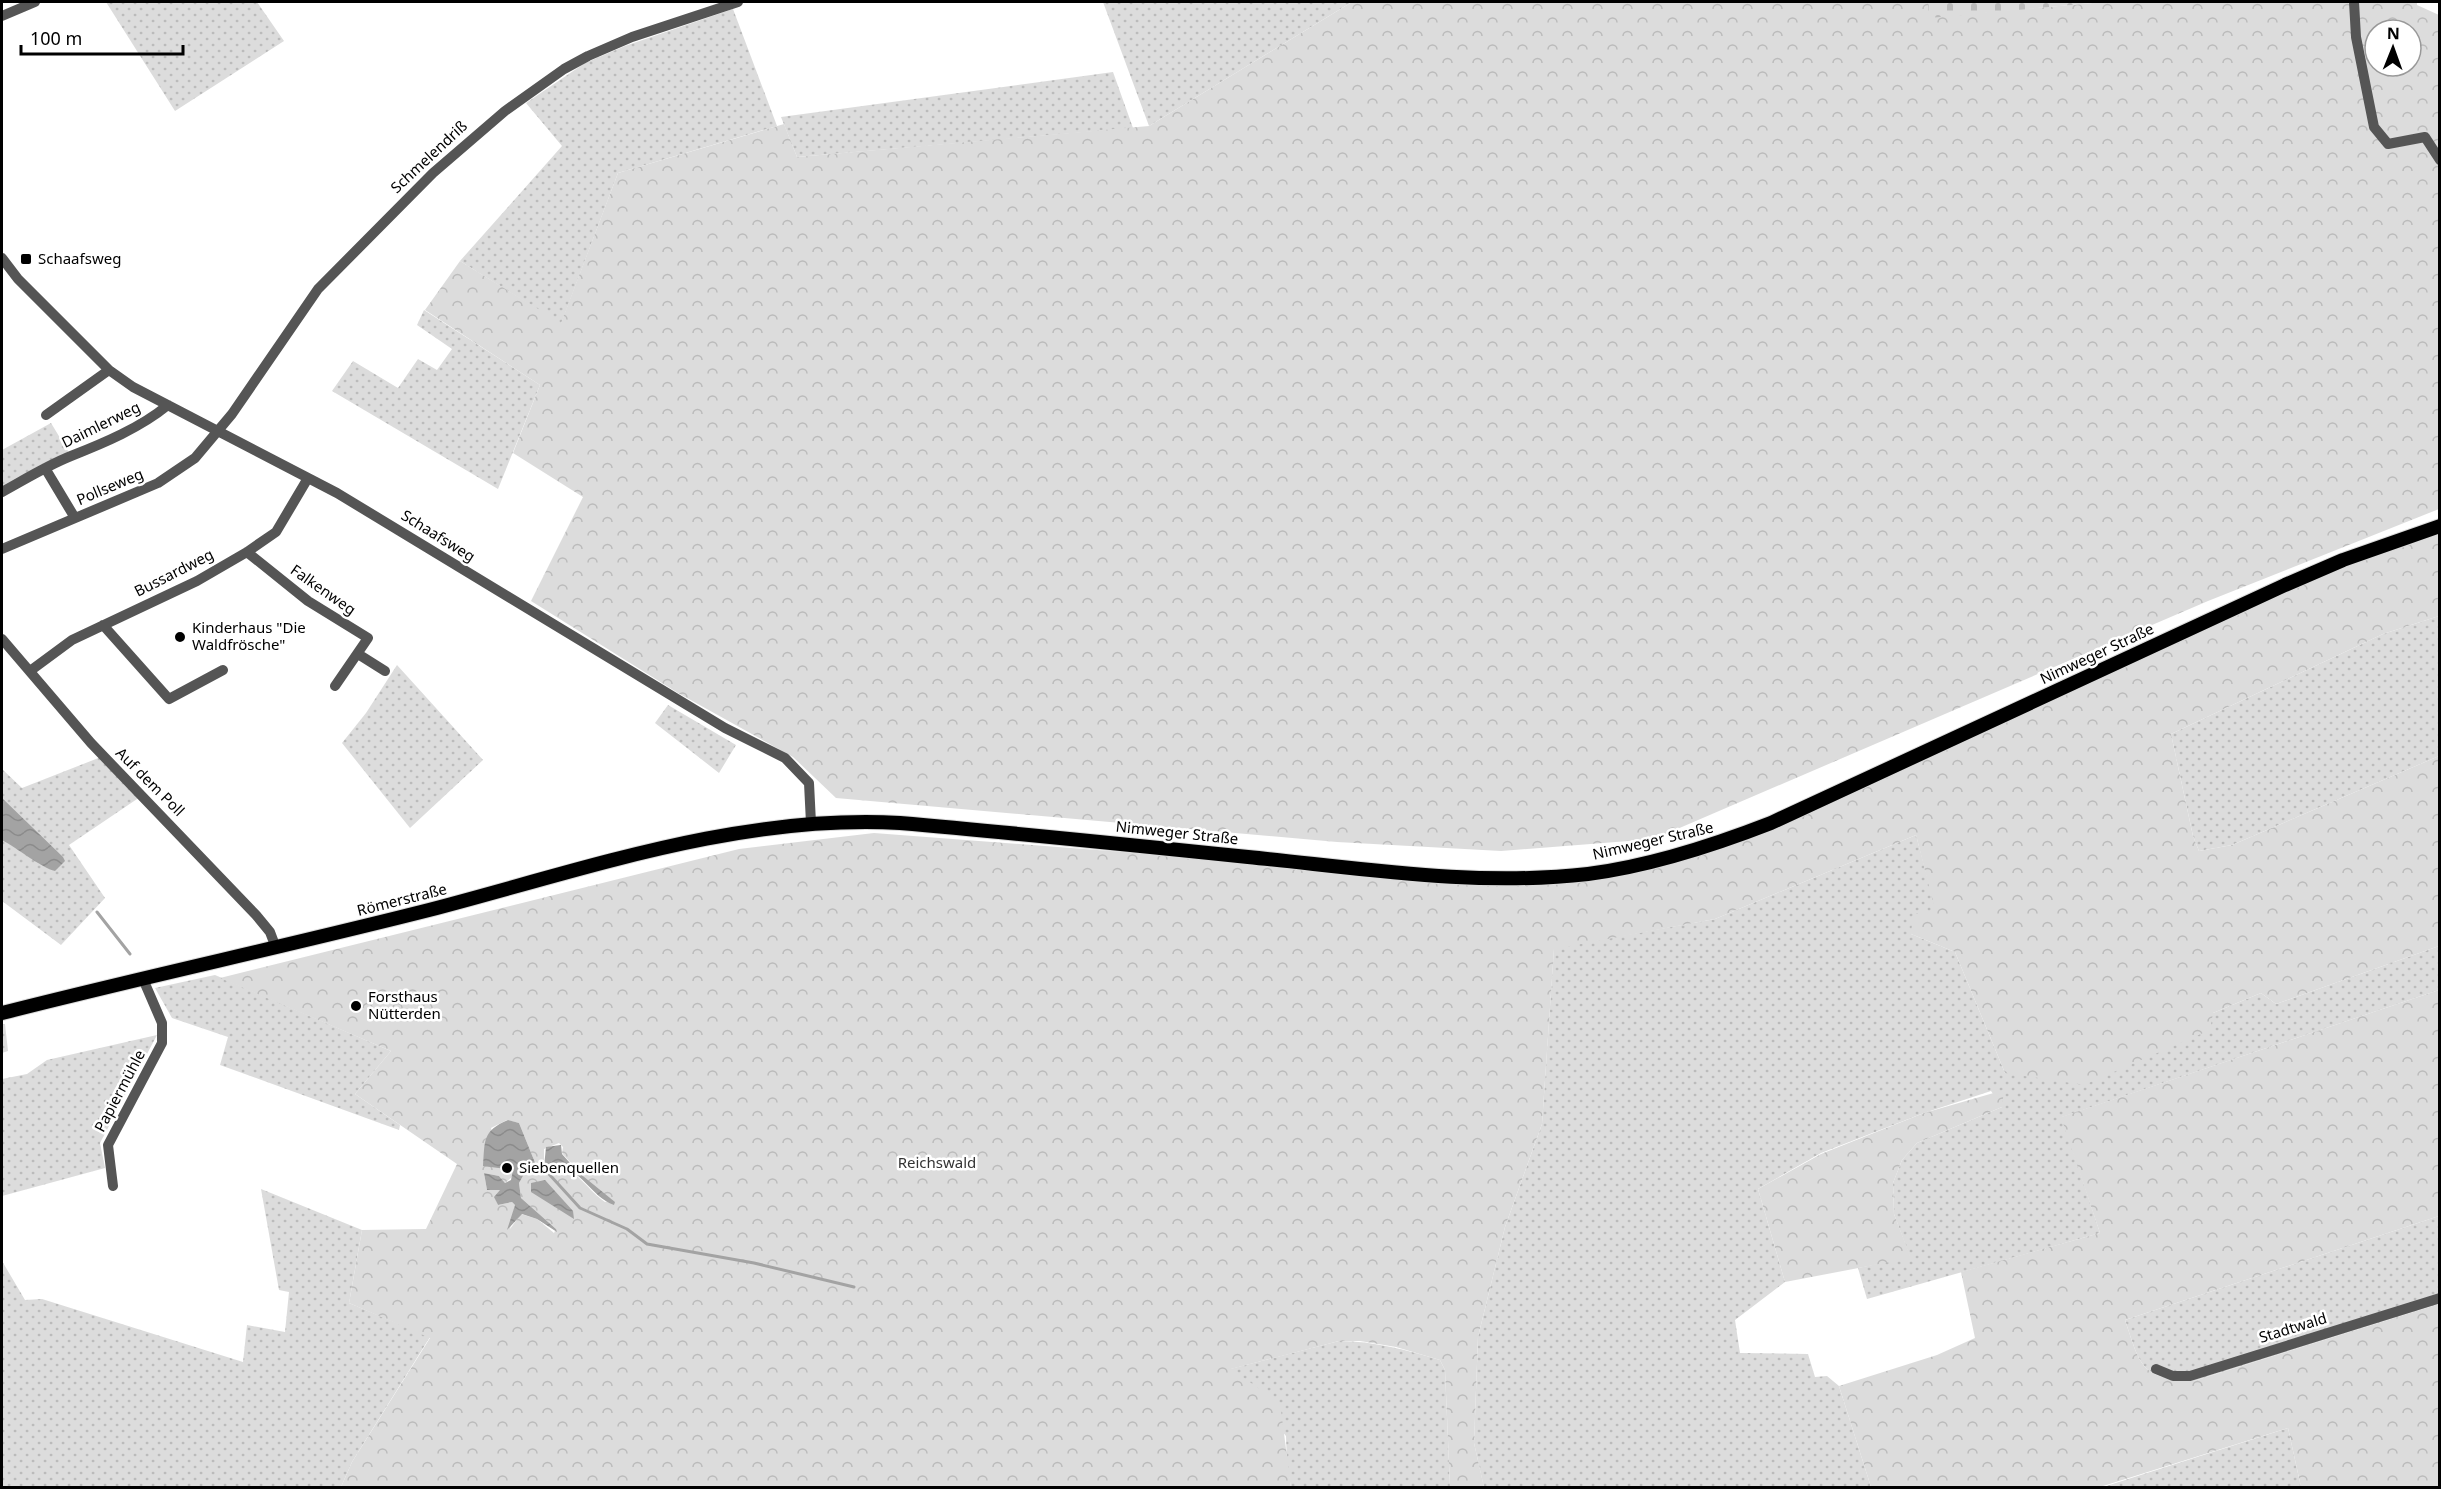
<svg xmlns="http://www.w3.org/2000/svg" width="2441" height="1489" font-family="'Noto Sans',sans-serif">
  <defs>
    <pattern id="green-dots" width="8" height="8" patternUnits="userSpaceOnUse" patternTransform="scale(1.5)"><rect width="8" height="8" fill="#dcdcdc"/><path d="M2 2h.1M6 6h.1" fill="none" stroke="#bbb" stroke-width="1.8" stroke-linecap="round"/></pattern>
    <pattern id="forest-crowns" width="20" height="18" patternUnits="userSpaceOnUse" patternTransform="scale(1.5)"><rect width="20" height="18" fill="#dcdcdc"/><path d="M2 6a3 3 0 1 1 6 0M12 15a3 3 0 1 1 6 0" fill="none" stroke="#bbb"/></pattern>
    <pattern id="cemetery-stones" width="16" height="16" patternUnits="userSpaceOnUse" patternTransform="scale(1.5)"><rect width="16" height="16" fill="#dcdcdc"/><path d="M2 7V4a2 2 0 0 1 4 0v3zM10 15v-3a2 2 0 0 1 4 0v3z" fill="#bbb"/></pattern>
    <pattern id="water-waves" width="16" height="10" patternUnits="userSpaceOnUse" patternTransform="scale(1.5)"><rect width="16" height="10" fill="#a3a3a3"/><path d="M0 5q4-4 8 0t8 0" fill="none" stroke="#8b8b8b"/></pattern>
  </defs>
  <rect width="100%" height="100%" fill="#fff"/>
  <path fill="url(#green-dots)" d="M106,2H257L284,41L175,111Z
    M1103,2H1352L1149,126Z
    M733,9L777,126L618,173L561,324L460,261L562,146L526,103L585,63L625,46Z
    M1113,72L1133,128L797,157L781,117Z
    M424,310L540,385L498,489L332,391L353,361L398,388L418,359L437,370L452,349L417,325Z
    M51,423L71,456L2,492V450Z
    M2439,616V756L2232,845L2199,851L2193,836L2171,734L2383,634Z
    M397,665L483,760L410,828L342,743L366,713Z
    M668,705L736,745L719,773L655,723Z
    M101,757L140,797L69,845L105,898L61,945L2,901V769L22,788Z
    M1916,835L1936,910L1911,934L1955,952L2005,1073L2213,1013L2261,993L2276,1004L2439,946V990L2062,1117L2100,1233L1867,1299L1858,1268L1910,1257L1894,1214L1893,1183L1902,1160L1917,1143L2002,1107L1991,1091L1924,1113L1821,1153L1758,1189L1785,1282L1735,1320L1740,1353L1808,1354L1815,1377L1827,1376L1839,1386L1871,1487L1484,1488L1474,1443L1478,1337L1505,1227L1542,1124L1554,948L1715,919Z
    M215,975L391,1051L355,1094L400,1125L399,1130L220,1065L228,1037L172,1018L155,988Z
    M2,1024H5L8,1051L2,1053Z
    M157,1035L100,1143L105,1168L2,1196V1079L27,1074L47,1060Z
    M261,1189L362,1230L349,1303L430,1337L352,1462L341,1487H2V1261L25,1300L42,1299L243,1362L247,1325L285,1332L289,1292L279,1290Z
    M2439,1216V1304L2194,1381C2140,1378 2141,1367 2125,1320Z
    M1339,1341C1374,1341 1406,1350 1440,1360L1445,1370L1450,1487H1291L1287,1466L1286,1436L1230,1369Z
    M2288,1428L2301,1487L2100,1488Z"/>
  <path fill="url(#forest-crowns)" fill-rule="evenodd" d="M1352,2H1928L1930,17L2104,2H2417V5L2439,15V509L2208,601L1654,839L1501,851L1337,842L836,798L793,757L678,693L531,601L583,497L513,453L540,385L425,310L460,261L561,323L618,173L784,124L797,157L1149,126ZM2375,30H2411V66H2375Z
    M2439,528V616L2383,634L2171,734L2193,836L2199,851L2232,845L2439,756V946L2276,1004L2261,993L2213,1013L2210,1030L2084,1085L2005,1073L1955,952L1911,934L1913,914L1935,910L1916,835L1715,919L1554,949L1542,1124L1505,1227L1478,1337L1474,1443L1484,1487H1450L1445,1370L1440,1360L1396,1347L1360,1341H1339L1231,1369L1280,1403L1291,1487H341L352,1462L430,1338L349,1303L362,1230L426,1229L457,1164L355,1094L391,1051L220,978L739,849L874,833L1319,867L1551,877L1693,851L2224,614ZM507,1120L519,1123L536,1165L544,1167V1149L559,1143L563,1147L562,1153L589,1184L612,1200L605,1202C589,1191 579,1173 561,1166L552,1168L549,1174L534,1175L527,1169L519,1183L521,1198L556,1229L554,1233L537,1219L521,1214L510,1229L515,1205L512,1202L498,1205L495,1198L501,1190H487L484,1173L499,1176L505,1183L513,1176V1170L504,1169L491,1128Z
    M2439,990V1216L2125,1320C2141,1367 2140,1378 2194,1381L2439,1304V1487H2301L2288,1428L2100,1487H1871L1839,1386L1937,1355L1975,1338L1961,1272L2100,1233L2061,1117Z
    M2004,1090L2002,1107L1917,1143L1902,1160L1893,1183L1894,1214L1911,1258L1785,1282L1758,1189L1821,1154L1924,1113Z"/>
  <path fill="url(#cemetery-stones)" d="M1928,2H2104L1929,18Z"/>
  <path fill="url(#water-waves)" d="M2,798L63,857L65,861L55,871C42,868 17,848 2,840Z
    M508,1120L519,1123L536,1165L544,1167L546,1147L561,1145L562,1154L578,1172L615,1202L614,1205C591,1197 580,1167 556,1165L549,1174C537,1175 537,1173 527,1169L519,1183L521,1198L556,1229L557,1232L537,1219L522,1214L507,1230L515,1205L512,1202L498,1205L494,1197L500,1190H487L484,1173L499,1176L505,1183L511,1180L513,1170L483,1166C485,1141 482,1131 508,1120Z
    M545,1180L573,1211L574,1219L531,1192V1183Z"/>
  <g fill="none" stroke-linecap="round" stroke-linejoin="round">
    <path stroke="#a3a3a3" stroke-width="3" d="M97,912L130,954
      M549,1174L580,1208L627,1229L647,1244L754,1263L854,1287"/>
    <defs>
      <path id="major" d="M2,1013C143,977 287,946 429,910C583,870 738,814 900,823C1016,833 1132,845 1248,857C1360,868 1475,887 1588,874C1651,866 1712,846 1771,823L2285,585L2343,560L2440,526"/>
    </defs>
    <use href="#major" stroke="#dbdbdb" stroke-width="16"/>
    <path stroke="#555" stroke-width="10" d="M2354,2L2356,37L2374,127L2388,144L2425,137L2440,160
      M2,16L35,2
      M2,258L18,279L109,370L133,387L337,493L725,728L785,758L809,783L811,823
      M46,415L109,370
      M45,468L75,518
      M2,492C24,480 46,466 71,456C104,443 140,428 168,405
      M2,549L158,483L195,458L232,414L318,289L433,173L505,111L564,69L588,56L632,37L738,2
      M247,552L308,601L368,638L335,686
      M103,625L169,699L223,670
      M2,639L91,743L256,915L270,932L276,948
      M358,654L385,671
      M30,671L72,640L197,581L247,552L276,532L308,478
      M113,1186L108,1145L162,1043V1023L143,979
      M2156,1369L2173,1376H2190L2440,1298"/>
    <use href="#major" stroke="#000" stroke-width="14"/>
  </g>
  <g fill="#000" stroke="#fff" stroke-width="2">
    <rect x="20" y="253" width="12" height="12" rx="3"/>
    <circle cx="180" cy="637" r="6"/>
    <circle cx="356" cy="1006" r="6"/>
    <circle cx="507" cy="1168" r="6"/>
  </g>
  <g text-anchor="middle" stroke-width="5" stroke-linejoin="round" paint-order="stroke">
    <g font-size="15" fill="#000" stroke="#fff">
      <text transform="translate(429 157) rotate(-43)" y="5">Schmelendriß</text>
      <text transform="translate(101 425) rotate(-26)" y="5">Daimlerweg</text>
      <text transform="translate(110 487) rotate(-23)" y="5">Pollseweg</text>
      <text transform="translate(438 536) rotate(32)" y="5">Schaafsweg</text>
      <text transform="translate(174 573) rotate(-27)" y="5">Bussardweg</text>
      <text transform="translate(323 590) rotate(35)" y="5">Falkenweg</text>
      <text transform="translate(2097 654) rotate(-25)" y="5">Nimweger Straße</text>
      <text transform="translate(150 782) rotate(45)" y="5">Auf dem Poll</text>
      <text transform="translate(1177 833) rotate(6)" y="5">Nimweger Straße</text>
      <text transform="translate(1653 841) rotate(-13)" y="5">Nimweger Straße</text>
      <text transform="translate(402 900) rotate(-14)" y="5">Römerstraße</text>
      <text transform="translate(120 1091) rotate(-62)" y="5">Papiermühle</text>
      <text transform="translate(2293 1328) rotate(-17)" y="5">Stadtwald</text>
    </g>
    <g font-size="15" fill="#000" stroke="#fff" text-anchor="start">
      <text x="38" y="264">Schaafsweg</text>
      <text x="192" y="633">Kinderhaus "Die<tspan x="192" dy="17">Waldfrösche"</tspan></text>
      <text x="368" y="1002">Forsthaus<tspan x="368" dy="17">Nütterden</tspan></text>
      <text x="519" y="1173">Siebenquellen</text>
    </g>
    <g font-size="15" fill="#333" stroke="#fff">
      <text x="937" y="1168">Reichswald</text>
    </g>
  </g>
  <rect width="2441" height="1489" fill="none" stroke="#000000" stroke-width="6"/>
  <g transform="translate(2393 48) rotate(1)"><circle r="28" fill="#ffffff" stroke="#999999" stroke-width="1.5"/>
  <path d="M0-4.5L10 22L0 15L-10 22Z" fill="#000000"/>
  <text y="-9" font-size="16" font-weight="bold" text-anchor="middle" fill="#000000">N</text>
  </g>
  <path d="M21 45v9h162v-9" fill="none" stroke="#000000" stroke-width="3"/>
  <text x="30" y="45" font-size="18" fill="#000000" stroke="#ffffff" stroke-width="4.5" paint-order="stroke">100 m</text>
</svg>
